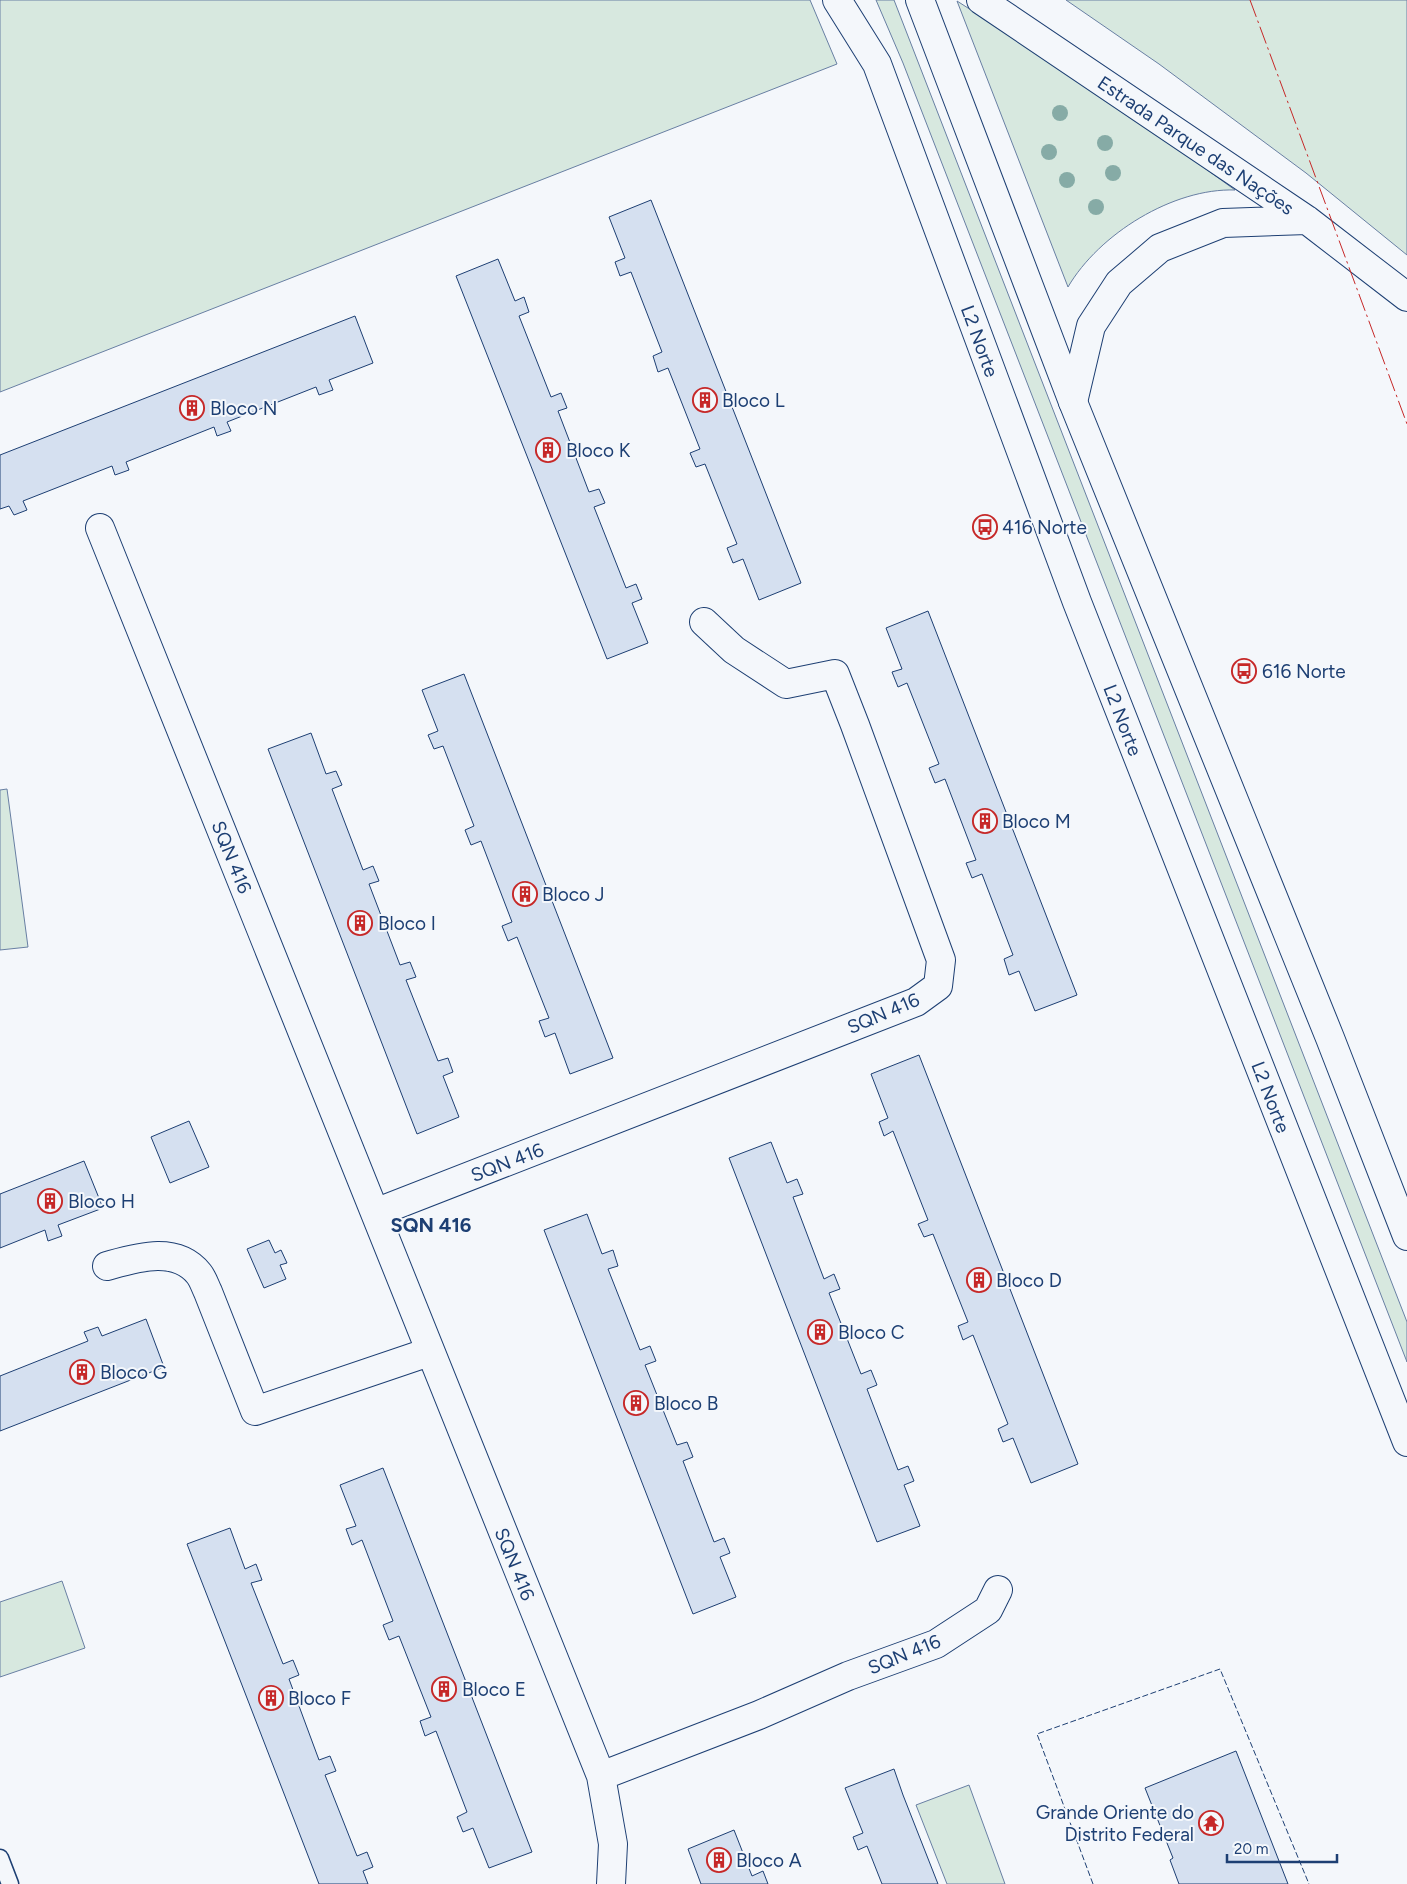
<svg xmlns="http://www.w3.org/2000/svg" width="1407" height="1884" font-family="Figtree,sans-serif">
  <rect width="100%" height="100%" fill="#f4f7fb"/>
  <path fill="#d7e8df" stroke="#687fa3" d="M0,0H810L837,64L0,392Z
    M876,0H894L1407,1322V1362L903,63Z
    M1066,0H1407V255L1306,173L1159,64Z
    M957,1L1098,91L1235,190C1173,188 1099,234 1068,287Z
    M7,789L28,947L0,950V790Z
    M62,1581L85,1648L0,1677V1602Z
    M969,1785L1005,1884H947L916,1805Z"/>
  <path fill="#d5e0f0" stroke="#1d3f73" d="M651,200L801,583L759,600L743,559L733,563L727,548L737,544L705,464L696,467L690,453L700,449L668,368L658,372L653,356L662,352L631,272L620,276L615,262L625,258L609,217Z
    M498,259L515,301L524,297L529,312L519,316L551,397L561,393L567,408L558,411L589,492L599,489L605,503L594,507L626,588L636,584L642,599L632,603L648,643L607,659L456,276Z
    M355,316L373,363L329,380L333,390L319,395L316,387L227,422L231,431L217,436L214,427L126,462L129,470L115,475L112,466L23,501L27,510L14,515L9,506L0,509V455Z
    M928,611L1077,995L1035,1011L1019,971L1009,975L1004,959L1013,955L982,874L972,878L966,863L976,860L945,779L935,783L929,768L939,764L907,683L898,687L892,672L902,669L886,628Z
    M464,674L613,1058L570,1074L555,1033L545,1037L539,1021L549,1018L517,937L508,941L502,926L512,922L481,841L471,845L465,830L474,826L443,746L434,749L428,735L438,731L422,690Z
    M311,733L326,774L336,771L342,785L332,789L363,870L373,866L379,881L369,884L400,965L410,962L416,977L406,980L438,1061L448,1058L453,1072L443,1076L459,1117L417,1134L268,749Z
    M919,1055L1078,1464L1031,1483L1013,1438L1003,1442L998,1429L1008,1424L973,1335L963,1340L958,1326L968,1322L933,1234L924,1237L918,1224L928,1220L893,1131L884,1136L879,1122L888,1118L871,1074Z
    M189,1121L209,1167L170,1183L151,1137Z
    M771,1142L787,1183L797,1179L803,1194L793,1197L824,1279L834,1274L840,1289L829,1293L861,1374L871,1370L877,1385L867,1389L898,1470L908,1466L914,1481L904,1485L920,1526L877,1542L729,1158Z
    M84,1161L103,1208L58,1225L62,1236L48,1241L45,1230L0,1248V1194Z
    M587,1214L602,1254L613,1250L618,1266L608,1269L640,1350L650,1346L656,1361L645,1365L677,1445L687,1442L693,1457L683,1461L714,1542L724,1538L730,1553L720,1557L736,1597L693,1614L544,1230Z
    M269,1240L275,1253L281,1250L287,1263L280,1265L286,1279L264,1288L247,1249Z
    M146,1319L164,1367L0,1431V1376L88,1341L84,1332L98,1327L102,1336Z
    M383,1468L532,1852L489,1868L473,1828L463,1832L457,1817L467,1812L436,1731L425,1736L420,1721L431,1717L399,1636L389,1640L383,1625L393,1621L362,1540L352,1545L346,1529L356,1526L340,1485Z
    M230,1528L245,1569L256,1564L262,1580L251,1583L283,1664L293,1660L299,1675L289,1679L319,1760L330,1756L336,1771L325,1775L357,1856L367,1852L373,1867L363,1871L368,1884H319L240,1680L187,1544Z
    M1236,1751L1288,1884H1179L1170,1860L1173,1858L1145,1788Z
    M894,1769L903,1795L938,1884H882L867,1846L858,1850L853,1837L863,1833L845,1788Z
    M734,1830L752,1876L763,1871L768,1884H701L688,1849Z"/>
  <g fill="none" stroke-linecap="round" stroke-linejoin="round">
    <defs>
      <path id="lane" d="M0,1858L10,1884"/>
      <path id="street" d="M100,528L601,1776L613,1844L611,1884
        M375,1213L916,1002L938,986L941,960L855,725L835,674L786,684L734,650L704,622
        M107,1266C136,1258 176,1245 199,1274C203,1279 205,1286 208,1292L255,1411L429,1352
        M601,1776L759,1715L848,1676L936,1644L988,1610L998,1590"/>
      <path id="primary" d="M837,0L877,64L1077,602L1407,1442
        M920,0L1073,402L1330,1038L1407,1236"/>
      <path id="highway" d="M981,0L1307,220L1407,297
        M1073,402L1091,326L1119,283L1160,248L1223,223L1307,220"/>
    </defs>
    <use href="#lane" stroke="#1d3f73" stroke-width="19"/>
    <use href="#street" stroke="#1d3f73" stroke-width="30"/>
    <use href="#primary" stroke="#1d3f73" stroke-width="30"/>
    <use href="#highway" stroke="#1d3f73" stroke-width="30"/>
    <use href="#lane" stroke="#f4f7fb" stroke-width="16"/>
    <use href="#street" stroke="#f4f7fb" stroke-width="28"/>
    <use href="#primary" stroke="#f4f7fb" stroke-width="28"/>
    <use href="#highway" stroke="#f4f7fb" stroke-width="28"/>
    <path stroke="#1d3f73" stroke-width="1" stroke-dasharray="6 2.5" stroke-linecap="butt" d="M1093,1884L1037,1734L1220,1669L1309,1884"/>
    <path stroke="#c62828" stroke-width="1" stroke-dasharray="18 4 2.5 4" stroke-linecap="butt" d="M1250,0L1407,424"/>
  </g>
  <g fill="#86aba6">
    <circle cx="1060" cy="113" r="8"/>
    <circle cx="1105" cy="143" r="8"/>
    <circle cx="1049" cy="152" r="8"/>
    <circle cx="1113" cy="173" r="8"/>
    <circle cx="1067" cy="180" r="8"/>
    <circle cx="1096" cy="207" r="8"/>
  </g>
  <defs>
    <symbol id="building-ring" viewBox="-11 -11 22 22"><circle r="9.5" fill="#f4f7fb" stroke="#c62828" stroke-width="1.5"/><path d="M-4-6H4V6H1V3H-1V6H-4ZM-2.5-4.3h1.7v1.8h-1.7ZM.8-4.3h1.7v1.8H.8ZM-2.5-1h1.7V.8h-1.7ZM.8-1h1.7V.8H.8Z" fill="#c62828"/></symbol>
    <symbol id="bus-ring" viewBox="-11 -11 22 22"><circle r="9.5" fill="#f4f7fb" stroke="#c62828" stroke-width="1.5"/><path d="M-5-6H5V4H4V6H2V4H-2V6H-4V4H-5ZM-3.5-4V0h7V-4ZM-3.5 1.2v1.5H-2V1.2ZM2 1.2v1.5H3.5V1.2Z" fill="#c62828"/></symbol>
    <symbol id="temple-ring" viewBox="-11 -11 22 22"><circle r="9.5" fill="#f4f7fb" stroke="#c62828" stroke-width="1.5"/><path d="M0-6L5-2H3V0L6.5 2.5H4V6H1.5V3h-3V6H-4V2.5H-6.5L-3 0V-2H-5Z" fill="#c62828"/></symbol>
  </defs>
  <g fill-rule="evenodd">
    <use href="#building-ring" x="691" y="386" width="28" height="28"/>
    <use href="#building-ring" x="178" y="394" width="28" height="28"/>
    <use href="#building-ring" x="534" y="436" width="28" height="28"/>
    <use href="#bus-ring" x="971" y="513" width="28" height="28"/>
    <use href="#bus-ring" x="1230" y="657" width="28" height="28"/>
    <use href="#building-ring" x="971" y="807" width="28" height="28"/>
    <use href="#building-ring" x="511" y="880" width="28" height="28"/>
    <use href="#building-ring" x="346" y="909" width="28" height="28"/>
    <use href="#building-ring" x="36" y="1187" width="28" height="28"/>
    <use href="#building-ring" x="965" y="1266" width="28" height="28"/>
    <use href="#building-ring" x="806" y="1318" width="28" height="28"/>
    <use href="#building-ring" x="68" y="1358" width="28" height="28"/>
    <use href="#building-ring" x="622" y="1389" width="28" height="28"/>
    <use href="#building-ring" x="430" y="1675" width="28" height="28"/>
    <use href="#building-ring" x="257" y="1684" width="28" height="28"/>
    <use href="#temple-ring" x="1197" y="1809" width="28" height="28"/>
    <use href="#building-ring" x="705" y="1846" width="28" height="28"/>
  </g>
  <g text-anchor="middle" stroke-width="4" stroke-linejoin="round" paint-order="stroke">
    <g font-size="19" fill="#1d3f73" stroke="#f4f7fb">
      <text transform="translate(1196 145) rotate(34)" y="7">Estrada Parque das Nações</text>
      <text transform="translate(980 341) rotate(70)" y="7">L2 Norte</text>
      <text transform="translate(1123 720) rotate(69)" y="7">L2 Norte</text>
      <text transform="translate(232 857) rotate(68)" y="7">SQN 416</text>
      <text transform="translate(883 1013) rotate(-23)" y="7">SQN 416</text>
      <text transform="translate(1271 1097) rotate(69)" y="7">L2 Norte</text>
      <text transform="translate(507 1162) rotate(-21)" y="7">SQN 416</text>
      <text transform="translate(515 1564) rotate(68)" y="7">SQN 416</text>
      <text transform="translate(904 1654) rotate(-22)" y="7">SQN 416</text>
    </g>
    <g font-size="19" fill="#1d3f73" stroke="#f4f7fb" text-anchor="start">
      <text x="722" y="407">Bloco L</text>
      <text x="210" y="415">Bloco N</text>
      <text x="566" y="457">Bloco K</text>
      <text x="1002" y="534">416 Norte</text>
      <text x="1262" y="678">616 Norte</text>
      <text x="1002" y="828">Bloco M</text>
      <text x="542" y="901">Bloco J</text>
      <text x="378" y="930">Bloco I</text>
      <text x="68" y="1208">Bloco H</text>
      <text x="996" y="1287">Bloco D</text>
      <text x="838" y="1339">Bloco C</text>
      <text x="100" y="1379">Bloco G</text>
      <text x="654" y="1410">Bloco B</text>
      <text x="462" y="1696">Bloco E</text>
      <text x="288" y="1705">Bloco F</text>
      <text x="1194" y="1819" text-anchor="end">Grande Oriente do<tspan x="1194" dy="22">Distrito Federal</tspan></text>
      <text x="736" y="1867">Bloco A</text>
    </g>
    <g font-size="20" font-weight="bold" fill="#1d3f73" stroke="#f4f7fb">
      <text x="431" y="1232">SQN 416</text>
    </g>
  </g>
  <path d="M1227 1854v8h110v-8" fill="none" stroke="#1d3f73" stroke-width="2.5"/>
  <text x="1234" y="1854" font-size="15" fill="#1d3f73" stroke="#f4f7fb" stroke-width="4" paint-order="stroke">20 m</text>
</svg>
